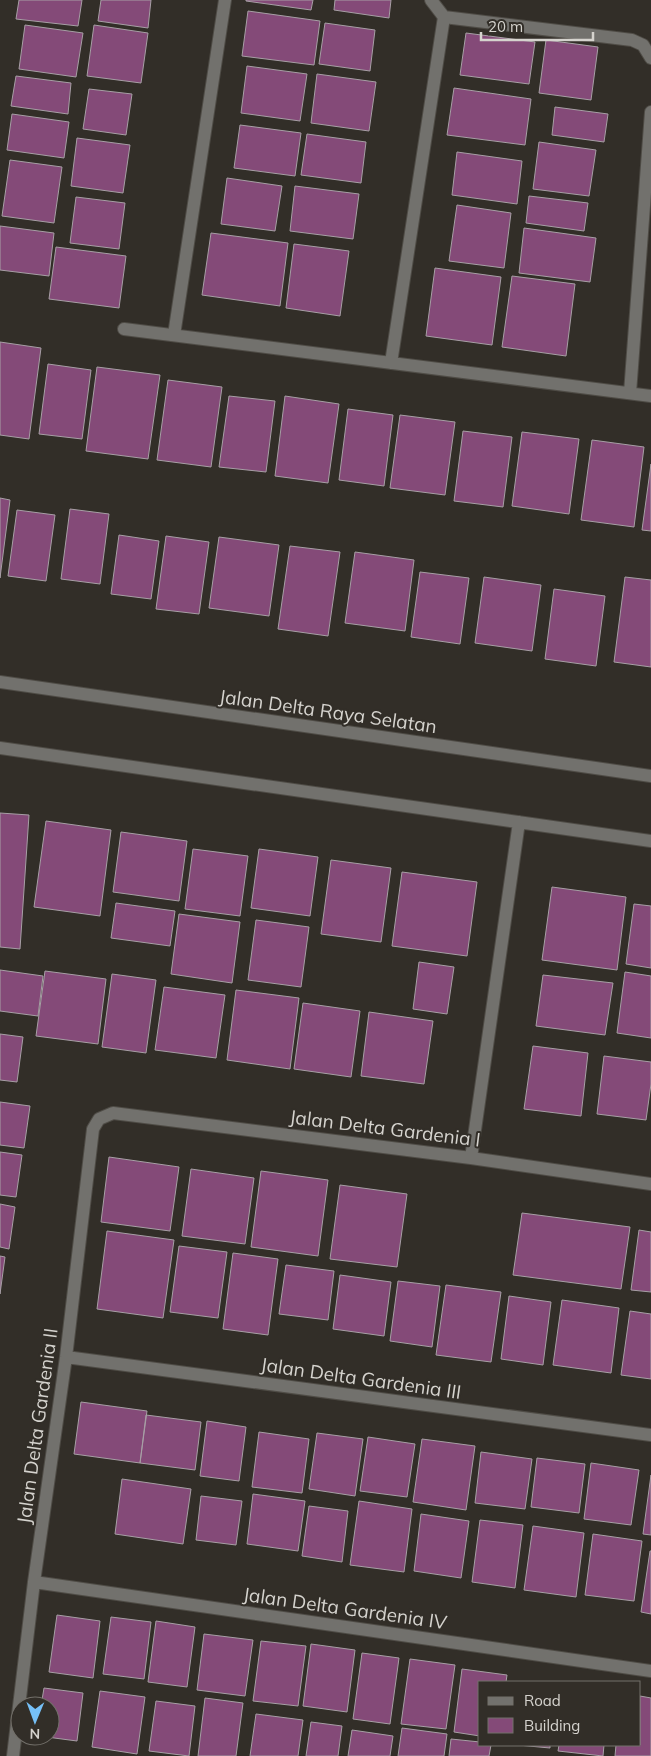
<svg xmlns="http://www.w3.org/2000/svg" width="651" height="1756" font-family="Mulish,sans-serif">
  <rect width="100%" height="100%" fill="#322e28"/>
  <path fill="#844a78" stroke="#a79fa5" d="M19,0H82L78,26L16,19Z
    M101,0H151L148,28L98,21Z
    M246,0H313L311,10L246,1Z
    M335,0H391L389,18L334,10Z
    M248,11L320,21L314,65L242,56Z
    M325,23L375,30L370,71L319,64Z
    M25,25L83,33L76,77L19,69Z
    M94,25L148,33L141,83L87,76Z
    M466,33L535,42L529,84L460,75Z
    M546,40L598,47L591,100L539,93Z
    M247,66L307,74L300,121L241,113Z
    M317,74L376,82L369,131L311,123Z
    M16,76L71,83L68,114L11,106Z
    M454,88L531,99L525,145L447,135Z
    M89,89L132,94L126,135L83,129Z
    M555,107L608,114L604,142L552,135Z
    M12,114L69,122L64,158L7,150Z
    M240,125L301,133L295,176L234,168Z
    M307,134L366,142L361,183L301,175Z
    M77,138L130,145L123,193L71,186Z
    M539,142L596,150L589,196L533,189Z
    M457,152L522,161L517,204L452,195Z
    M10,160L62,167L54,223L2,216Z
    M227,178L282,186L275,231L221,224Z
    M295,186L359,194L353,239L290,231Z
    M529,196L588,203L584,231L526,223Z
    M76,197L125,203L119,249L70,243Z
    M457,205L511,213L504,268L449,261Z
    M0,226L54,233L49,276L0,270Z
    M524,228L596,238L590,282L519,273Z
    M211,233L288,243L280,306L202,295Z
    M294,244L349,251L340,316L286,308Z
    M56,247L126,256L119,308L49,299Z
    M435,268L501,277L492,345L426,336Z
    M512,276L575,284L566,356L502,347Z
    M0,342L41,348L29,439L0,435Z
    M48,364L91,370L82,439L39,434Z
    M97,367L160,375L148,459L86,451Z
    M168,380L222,387L211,467L157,460Z
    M229,396L275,401L266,472L219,467Z
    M285,396L339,404L328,483L275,476Z
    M348,409L393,415L384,486L339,480Z
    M400,415L455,422L445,495L390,488Z
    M463,431L512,437L503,507L454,501Z
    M522,432L579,439L569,514L512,506Z
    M592,440L644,447L634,527L581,520Z
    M651,464V531L642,530Z
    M0,498L10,500L0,578Z
    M70,509L109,514L100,584L61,579Z
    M17,510L55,515L46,581L8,576Z
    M119,535L159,541L151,599L111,594Z
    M166,536L209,542L199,614L156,609Z
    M219,537L279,545L269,616L209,608Z
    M290,546L340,552L328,636L278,629Z
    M355,552L414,560L405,631L345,623Z
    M420,572L469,578L460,644L411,637Z
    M484,577L541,585L532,651L475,643Z
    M625,577L651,580V667L614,662Z
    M554,589L605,596L596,666L545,659Z
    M0,813L29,815L20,949L0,947Z
    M46,821L111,830L100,916L34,907Z
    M121,832L187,841L179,901L113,892Z
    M193,849L248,856L240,916L185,909Z
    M259,849L318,857L310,916L251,908Z
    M331,860L391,868L381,942L321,934Z
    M402,872L477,882L467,956L392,946Z
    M552,887L626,897L617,970L542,960Z
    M116,903L175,911L170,946L111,938Z
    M634,904L651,906V968L626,964Z
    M179,914L240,922L232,983L171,974Z
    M256,920L309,927L301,987L248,980Z
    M419,962L454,967L447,1014L413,1009Z
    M0,970L43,976L38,1016L0,1011Z
    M45,971L106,979L98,1044L36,1036Z
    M625,972L651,976V1038L617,1033Z
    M112,974L156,980L146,1053L102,1047Z
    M543,975L613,983L605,1035L536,1026Z
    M164,987L225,995L216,1058L155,1050Z
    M236,990L299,998L290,1069L227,1060Z
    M303,1003L360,1011L351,1077L294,1069Z
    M369,1012L433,1021L424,1084L361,1076Z
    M0,1034L23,1037L17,1082L0,1080Z
    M533,1046L588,1053L581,1116L524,1109Z
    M604,1056L651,1062V1084L646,1120L597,1114Z
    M0,1102L30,1106L24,1148L0,1145Z
    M0,1152L22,1155L16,1197L0,1195Z
    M109,1157L179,1167L170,1231L101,1222Z
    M191,1169L254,1178L245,1244L182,1236Z
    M261,1171L328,1180L318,1256L251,1247Z
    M340,1185L407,1194L397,1267L330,1259Z
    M0,1204L15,1207L9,1249L0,1247Z
    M522,1213L630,1227L621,1289L513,1275Z
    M639,1230L651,1232V1292L631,1290Z
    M107,1231L174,1240L163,1318L97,1309Z
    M179,1246L227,1252L218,1318L170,1312Z
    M233,1253L278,1259L268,1335L223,1329Z
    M0,1256L5,1257L0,1294Z
    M286,1265L334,1271L328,1320L279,1314Z
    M340,1275L391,1282L384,1336L333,1329Z
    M398,1281L440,1286L432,1347L390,1341Z
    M446,1285L501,1292L491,1362L436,1355Z
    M509,1296L551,1302L543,1365L501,1359Z
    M562,1300L619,1308L611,1373L553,1365Z
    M630,1311L651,1314V1379L621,1375Z
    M81,1402L147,1411L140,1463L74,1454Z
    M146,1415L201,1422L195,1470L140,1463Z
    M207,1421L246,1427L239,1481L200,1476Z
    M259,1432L309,1439L302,1493L252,1487Z
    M317,1433L363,1439L355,1496L309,1489Z
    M368,1437L415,1444L407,1497L360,1491Z
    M422,1439L475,1446L466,1510L413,1502Z
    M481,1452L532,1459L525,1509L475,1503Z
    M537,1458L585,1464L579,1513L531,1507Z
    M591,1463L639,1470L631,1525L584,1519Z
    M651,1475V1535L643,1534Z
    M122,1479L191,1489L183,1544L115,1534Z
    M253,1494L305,1501L298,1551L247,1544Z
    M201,1496L242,1501L236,1545L196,1540Z
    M359,1501L412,1509L404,1572L350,1565Z
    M309,1506L348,1511L342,1562L302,1556Z
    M421,1514L469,1521L461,1578L414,1571Z
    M480,1520L523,1525L515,1588L472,1582Z
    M533,1526L584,1533L576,1597L524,1590Z
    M593,1534L642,1541L634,1601L585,1595Z
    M650,1551H651V1614L641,1612Z
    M57,1615L100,1621L93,1678L49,1672Z
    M111,1617L151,1622L144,1679L103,1674Z
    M156,1621L195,1627L187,1687L148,1682Z
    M204,1634L253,1640L245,1696L197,1690Z
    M261,1641L306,1646L298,1706L253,1701Z
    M311,1644L355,1650L347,1712L303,1706Z
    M362,1653L399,1658L390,1724L353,1719Z
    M410,1659L455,1665L446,1729L401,1724Z
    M462,1669L507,1675L506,1682H480V1736L454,1732Z
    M44,1688L83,1693L77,1741L39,1736H50V1706H41Z
    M100,1691L145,1697L137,1754L92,1747Z
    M640,1696L651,1698V1756H615L616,1745H640Z
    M205,1698L243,1703L236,1756H198Z
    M156,1701L195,1706L189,1756L149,1751Z
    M256,1714L303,1720L298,1756H250Z
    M311,1722L342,1726L338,1756H306Z
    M402,1728L447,1734L444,1756H398Z
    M352,1730L393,1736L390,1756H348Z
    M451,1739L480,1742V1745H491L489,1756H449Z
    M518,1745H550V1748Z
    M559,1745H604L603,1756L558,1751Z"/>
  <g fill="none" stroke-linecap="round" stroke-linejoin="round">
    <defs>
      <path id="minor" d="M431,0L444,17
        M124,329L651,396
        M174,335L225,0
        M391,363L444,17L632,40L643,45L651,58
        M630,393L651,112
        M0,682L651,776
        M0,748L651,841
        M471,1158L519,822
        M66,1357L651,1435
        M34,1582L651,1671
        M13,1756L34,1582L66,1357L93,1129L99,1119L113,1113L471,1158L651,1184"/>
    </defs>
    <use href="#minor" stroke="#4f4c46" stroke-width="14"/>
    <use href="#minor" stroke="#72716d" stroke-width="12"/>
  </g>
  <g text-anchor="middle" stroke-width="4" stroke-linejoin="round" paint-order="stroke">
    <g font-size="19" fill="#d5d3ce" stroke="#322e28">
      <text transform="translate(328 711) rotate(8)" y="7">Jalan Delta Raya Selatan</text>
      <text transform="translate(385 1128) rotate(7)" y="7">Jalan Delta Gardenia I</text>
      <text transform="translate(361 1378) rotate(8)" y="7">Jalan Delta Gardenia III</text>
      <text transform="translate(37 1426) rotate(-82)" y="7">Jalan Delta Gardenia II</text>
      <text transform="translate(345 1608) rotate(8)" y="7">Jalan Delta Gardenia IV</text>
    </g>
  </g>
  <rect x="478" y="1681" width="162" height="65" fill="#322e28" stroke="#73706a"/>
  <rect x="488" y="1697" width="25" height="8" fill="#72716d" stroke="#73706a"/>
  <text x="524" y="1706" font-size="15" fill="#d5d3ce">Road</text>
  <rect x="488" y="1718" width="25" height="15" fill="#844a78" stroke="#73706a"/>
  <text x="524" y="1731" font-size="15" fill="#d5d3ce">Building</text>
  <g transform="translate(35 1721) rotate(181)"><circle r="24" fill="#322e28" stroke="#73706a"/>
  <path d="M0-4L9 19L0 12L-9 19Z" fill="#76c0f7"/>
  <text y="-8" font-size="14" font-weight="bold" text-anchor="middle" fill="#d5d3ce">N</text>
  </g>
  <path d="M481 32v8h112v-8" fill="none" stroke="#d5d3ce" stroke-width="2.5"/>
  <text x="488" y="32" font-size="15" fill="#d5d3ce" stroke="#322e28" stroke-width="4" paint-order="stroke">20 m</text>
</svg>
